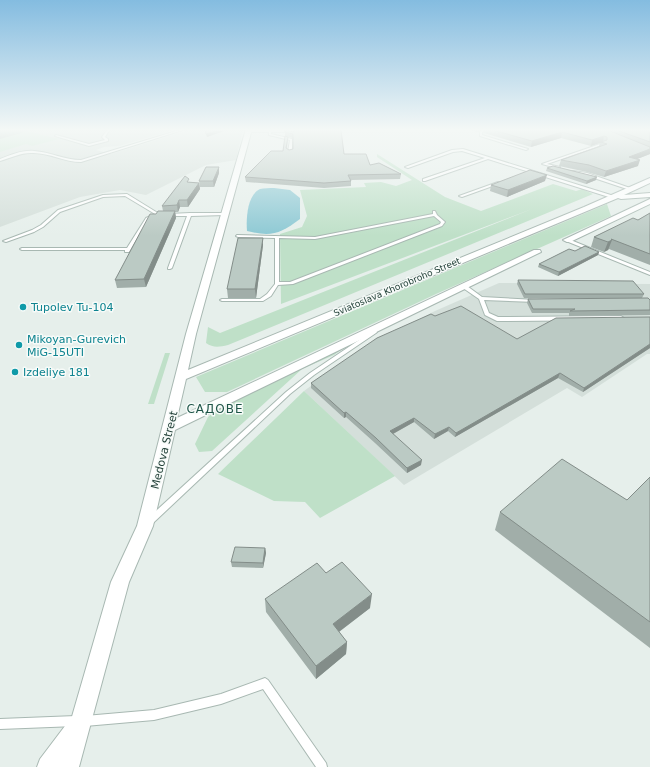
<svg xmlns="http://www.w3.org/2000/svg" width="650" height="767" font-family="'DejaVu Sans',sans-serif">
  <rect width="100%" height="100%" fill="#e6efeb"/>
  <path fill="#d4dfda" d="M0,129H178L119,146L104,147L96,150L111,154L192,129H243L236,160L206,165L146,195L120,190L80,197L0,227Z
    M499,283L650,284V354H647L582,397L567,388L404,485L304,391L362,348L435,311Z"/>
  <path fill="#bfe0c8" d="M23,130L59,139L32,146L26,144L0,152V136Z
    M377,154L445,197L481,211L553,184L576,191L582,189L593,194L228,345C219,347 213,348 206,343L208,327L220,333L532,209L281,304L280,234L302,227L307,216L300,190L366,187L364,183L381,182L396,186L412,180L377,157Z
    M607,204L611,216L436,294L227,392H205L196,377Z
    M348,345L334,355L302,369L212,451L199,452L195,444L208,417L221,405Z
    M165,353H170L154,404H148Z
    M304,391L395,476L320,518L305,502L274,501L218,474Z"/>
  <path fill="#8ec9d4" d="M274,188L290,190L300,198V219C280,234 271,237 247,231C246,219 247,195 260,189C264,188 270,188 274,188Z"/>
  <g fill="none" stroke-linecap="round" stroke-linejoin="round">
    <path fill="#a2b6b0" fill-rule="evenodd" d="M0,129H24L22,133L0,139Z"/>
    <defs>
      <path id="lane" d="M108,129H110L105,137L108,139V141L89,146L55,136L56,135L89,144L105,140L102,137Z
        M183,129H186L81,162C64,162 48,152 31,153C20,153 10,158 0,161V159C11,155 22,150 34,151C50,152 65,160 81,160Z
        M487,129H490L482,132V135L528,149L526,150L480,136V131Z
        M248,130H302L303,131L302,132H271V134L292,139V152L290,153L288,152L290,140L269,135V132H247Z
        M603,143L605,144L547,164L560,167V169L542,164Z
        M463,149L614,196L615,197L612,198L488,159L425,181H423V179L485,158L462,151L453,152L408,168L405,167L452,150Z
        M573,171L587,173L633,189L630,190L585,175L572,173L571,172Z
        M498,182L501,183L462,197L459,196Z
        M127,194L161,215L159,216L157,215L148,220L129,252H125V250H22L20,249L22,248H127L146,218L155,214L125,196L103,197L60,212L43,227L34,232L6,242L3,241L32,230L41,225L58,210L103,195Z
        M433,211H435L437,215L445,222L442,226L293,284L278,285L271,296L263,301H222L220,300L222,299H260L267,294L275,284V238L238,237L236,236L237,235L315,237L433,214ZM434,216L441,222L440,224L290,282H279V238L315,239Z
        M190,213H225L227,214L225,215L191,216L172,268L170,269H168V268L187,216H169L167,215L169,214Z
        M566,239H568L650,272V275L566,241Z
        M463,286H467L482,297L536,300L538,301L536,302L484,300L489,313L498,317L621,316L624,318L621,320L497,321L485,315L479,299L463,288Z
        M374,330L376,331L377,332L376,333L314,375L290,394L152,524L149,525L146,524L145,522L146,520L286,392L310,373Z
        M265,678L268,680L326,763L327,767H316L263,689L221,704L154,720L85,726L81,725L80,723V725L76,726L0,729V719L76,716L80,717V719L81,717L85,716L154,710L221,694Z"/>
      <path id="street" d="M246,129H252L196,334L188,370L584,207L650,178V183L624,195L650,193V197L621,199L618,198L186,379L177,418L534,250H540L541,252L175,430L153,526L129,582L79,767H37L40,759L68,722L71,720L111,582L137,526L186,334Z
        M650,199V204L570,242H567L563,240Z"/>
    </defs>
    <use href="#lane" stroke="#a8b8b2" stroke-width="2"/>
    <use href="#street" stroke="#a8b8b2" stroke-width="2"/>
    <use href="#lane" fill="#fff" fill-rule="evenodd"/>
    <use href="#street" fill="#fff" fill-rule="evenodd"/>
  </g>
  <path fill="#a1aea9" d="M470,129H483L480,130L478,132L471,130Z
    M484,129H650V154L637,159L638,166L604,177L587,172L559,166L561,160L599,146L600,142L591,146L561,138L531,147L484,133Z
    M285,130L370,165L401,174L400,179L351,180V186L324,188L246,182L245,177L283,151L288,137L287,149L289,150L293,149V138L285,136Z
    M547,168L596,180L586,184L546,171Z
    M219,173L214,187H200L199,181Z
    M545,181L507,197L490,191L491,185Z
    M189,182L199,183L200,189L188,207H180L178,212H175L176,218L146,287L117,288L115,280L163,211L162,206Z
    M650,213V265L609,249L608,250L604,252L591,247L594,237L638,220Z
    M263,245L256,298H228L227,289Z
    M599,252L598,255L558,276L538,267L539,264Z
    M518,280L644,294L642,298H524L517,284Z
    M528,299L650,300V315L569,316V313H532L527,303Z
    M435,316L517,339L650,317V348L583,392L558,378L455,437L448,431L434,439L414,422L393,434L421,465L407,473L375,443L346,417L344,418L311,388V383Z
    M650,477V648L495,530L500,512L627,500Z
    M265,548L266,553L263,568L232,567L231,562Z
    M326,573L370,608L339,632L347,642L346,654L316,679L266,612L265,599Z"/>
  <path fill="#838d89" d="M221,129H230L207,137L206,134Z
    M562,132L561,138L531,147L532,141Z
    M604,136L603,142L591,146L592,140Z
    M650,149V154L627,163L629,157Z
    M640,160L638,166L604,177L606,171Z
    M219,167V173L214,187L213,181Z
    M547,175L545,181L507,197L508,190Z
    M597,177L596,180L586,184L587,181Z
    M199,183L200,189L188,207L187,200Z
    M179,200L180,207L178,212L177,205Z
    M175,211L176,218L146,287L144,279Z
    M263,238V245L256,298L255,289Z
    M612,240L608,250L604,252L608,242Z
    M599,252L598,255L558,276L559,272Z
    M650,344V348L583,392L584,388Z
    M560,373L558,378L455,437L456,433Z
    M346,412V417L344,418V413Z
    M414,418V422L389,436L390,431Z
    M449,427L448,431L434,439L435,434Z
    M422,460L421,465L407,473V468Z
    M265,548L266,553L263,568V563Z
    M372,594L370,608L332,637L333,624Z
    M347,642L346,654L316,679V666Z"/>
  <path fill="#bbcac4" stroke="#838d89" d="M205,129H221L206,134Z
    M294,129L341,130L344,154H366L370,165L379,163L401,174L348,175L351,181L324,183L245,177L271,151H283L285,136L288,137L286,148L289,150L293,149V134L285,132V130L294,132Z
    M489,129H605L650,147V149L629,157L640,160L606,171L589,165L561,160L607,144L601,142L607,140V137L604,136L592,140L562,132L532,141Z
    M614,129H650V142Z
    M553,166L597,177L587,181L547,168Z
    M206,167H219L213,181H199Z
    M530,170L547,175L508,190L491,185Z
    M185,176L189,179L187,182L199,183L187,200H179L177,205L162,206Z
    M158,211H175L144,279L115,280L150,214H156Z
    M650,213V254L611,239L612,240L608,242L594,237L633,218L638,220Z
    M238,238H263L255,289H227Z
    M585,246L599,252L559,272L539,264L569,249L575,251Z
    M518,280L633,281L644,294H525Z
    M648,298L650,300V310L570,311L575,309H533L528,299Z
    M461,306L517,339L556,318L650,317V344L584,388L560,373L456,433L449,427L435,434L414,418L390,431L422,460L407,468L376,438L346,412L344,413L311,383L377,338L431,314L435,316Z
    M562,459L627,500L650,477V622L500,512Z
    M235,547L265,548L263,563L231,562Z
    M342,562L372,594L333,624L347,642L316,666L265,599L317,563L326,573Z"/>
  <linearGradient id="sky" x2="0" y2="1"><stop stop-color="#84bce0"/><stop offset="0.55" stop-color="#f4f8f6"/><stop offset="1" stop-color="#f4f8f6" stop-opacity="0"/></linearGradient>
  <rect width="650" height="236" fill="url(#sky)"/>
  <g fill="#0f9aa8" stroke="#f7fbf9" stroke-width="1.5">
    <circle cx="23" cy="307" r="4"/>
    <circle cx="19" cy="345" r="4"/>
    <circle cx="15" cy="372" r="4"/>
  </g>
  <g text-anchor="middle" stroke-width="3" stroke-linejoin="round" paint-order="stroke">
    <g font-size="9" fill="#24423a" stroke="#f7fbf9">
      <text transform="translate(397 287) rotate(-23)" y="3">Sviatoslava Khorobroho Street</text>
    </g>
    <g font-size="11" fill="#0d838f" stroke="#f7fbf9" text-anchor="start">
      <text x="31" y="311">Tupolev Tu-104</text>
      <text x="27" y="343">Mikoyan-Gurevich<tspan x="27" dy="13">MiG-15UTI</tspan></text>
      <text x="23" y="376">Izdeliye 181</text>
    </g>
    <g font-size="11" fill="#24423a" stroke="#f7fbf9">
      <text transform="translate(164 450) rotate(-76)" y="4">Medova Street</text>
    </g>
    <g font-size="12" letter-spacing="1" fill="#1f5548" stroke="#f7fbf9">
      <text x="215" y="413">САДОВЕ</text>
    </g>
  </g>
</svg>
